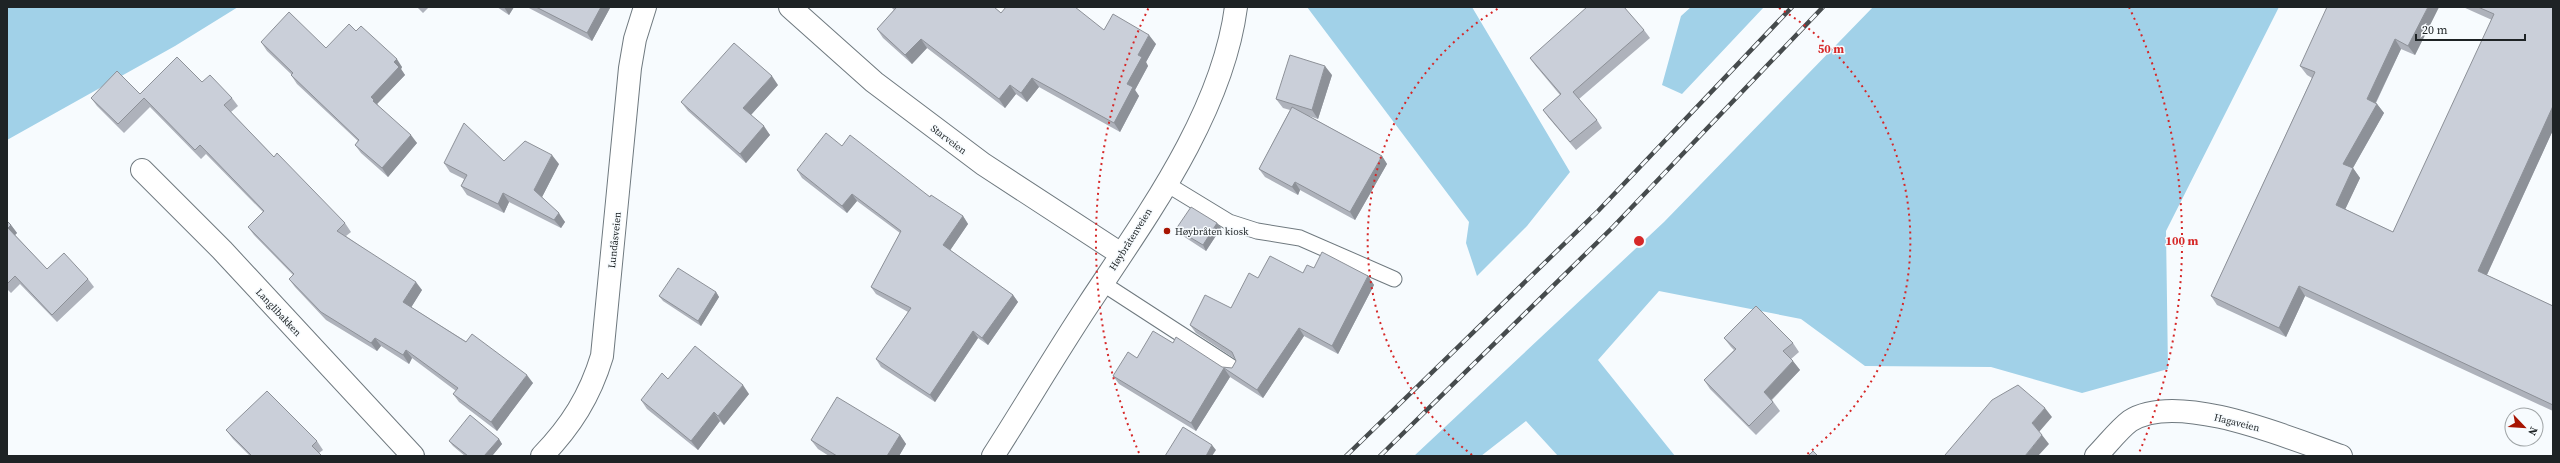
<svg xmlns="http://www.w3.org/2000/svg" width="2560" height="463" font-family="'Source Serif 4',serif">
  <rect width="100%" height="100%" fill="#f7fbfe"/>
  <path fill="#a1d1e8" d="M7,7H238L175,46L7,140Z
    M1307,7H1472L1570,172L1527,226L1477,276L1466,243L1469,222Z
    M1691,7H1764L1682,94L1662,85L1681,16Z
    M1873,7H2279L2166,231L2168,369L2082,393L1991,367L1865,366L1801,319L1659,291L1598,360L1675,456H1558L1526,421L1481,456H1414L1664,222Z"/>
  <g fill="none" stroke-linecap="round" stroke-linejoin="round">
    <defs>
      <path id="lane" d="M1165,183L1229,222L1257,231L1300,238L1394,279
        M1102,283L1233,368"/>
      <path id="street" d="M142,170L222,250L413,456
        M542,456C571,426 590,396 602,356L630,68L635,39L645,7
        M2096,456C2107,445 2118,430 2130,421C2178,390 2292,439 2341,456"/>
      <path id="secondary" d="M790,7L874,82L983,164L1121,254
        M993,456C1025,406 1055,355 1088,305C1146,217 1222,114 1236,7"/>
    </defs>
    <use href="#lane" stroke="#6f797f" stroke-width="17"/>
    <use href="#street" stroke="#6f797f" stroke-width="24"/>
    <use href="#secondary" stroke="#6f797f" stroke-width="24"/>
    <use href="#lane" stroke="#fff" stroke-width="15"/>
    <use href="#street" stroke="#fff" stroke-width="22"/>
    <use href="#secondary" stroke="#fff" stroke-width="22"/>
    <defs>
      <path id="rail" d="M1346,456L1598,211L1792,7
        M1380,456L1613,227L1823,7"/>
    </defs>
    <use href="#rail" stroke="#464b4d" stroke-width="4.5"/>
    <use href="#rail" stroke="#f7fbfe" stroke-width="3" stroke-dasharray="9" stroke-linecap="butt"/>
  </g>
  <path fill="#aeb2bb" d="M417,7H429L423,13Z
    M497,7H514L509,15Z
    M527,7H609L610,8L592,41Z
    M891,7H994L1001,13L1104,30L1156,44L1146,62L1148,66L1135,90L1139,96L1120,132L1039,87L1027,102L1016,94L1005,108L927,48L912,64L883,38L877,29L894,10Z
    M2439,7L2415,55L2401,49L2376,103L2377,104L2384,113L2353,168L2360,178L2345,209L2393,232L2492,20L2463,7H2553V130L2487,275L2553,306V411L2305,296L2286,337L2217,305L2211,296L2312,78L2307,75L2300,66Z
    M1644,30L1650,38L1579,99L1597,120L1602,128L1576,150L1548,117L1543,110L1560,95L1535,65L1530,58Z
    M356,31L402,67L401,69L405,75L377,104L379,107L417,143L388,177L361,153L355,145L358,141L297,84L291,75H292L267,51L261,42L326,48Z
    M1332,75L1318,119L1309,116L1382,156L1387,164L1355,220L1300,190L1298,195L1265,177L1259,169L1290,110L1283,108L1276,99Z
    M202,82L232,98L238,106L231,112L274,157L345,223L351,232L346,236L422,290L411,307L533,383L497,431L459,402L453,394L456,391L412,358L409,364L381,346L377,351L326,320L295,287L289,279L293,275L254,235L248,227L263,212L206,154L201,159L150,107L124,133L97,106L91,98L140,94Z
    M778,85L751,115L770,135L746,163L688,111L681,102Z
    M842,146L930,197L963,216L968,224L950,250L1013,295L1018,302L988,345L978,338L935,402L881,367L876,359L908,312L876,294L871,287L900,233L857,201L847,213L802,178L797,170Z
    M444,163L559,164L542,197L565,222L561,228L509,202L504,213L467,195L461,186L464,179L450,172Z
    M7,221L11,225L17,233L15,235L47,269L88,279L94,287L57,322L20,284L11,293L7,289Z
    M1217,223L1221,228L1206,251L1180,234L1176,229Z
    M1314,268L1368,276L1374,285L1338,354L1304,336L1263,398L1230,377L1196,431L1119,384L1113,376L1137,358L1173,343L1222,367L1232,368L1236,361L1235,359L1196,333L1190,325L1231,308L1258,278L1303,273Z
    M716,292L719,297L701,326L663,301L659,296Z
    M1724,338L1793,343L1799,352L1791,359L1800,370L1772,400L1780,411L1756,435L1710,389L1704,380L1734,350L1731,347Z
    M668,379L749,394L724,425L720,421L698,450L647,409L641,400Z
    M226,430L317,441L323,450L319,453L322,456H250L233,439Z
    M900,435L906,444L899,456H829L818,449L811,440Z
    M499,439L502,444L492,456H465L453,446L449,441Z"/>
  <path fill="#8d9198" d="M504,7H514L509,15Z
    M601,7H609L610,8L592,41L587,33Z
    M2428,7H2439L2415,55L2408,46Z
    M1149,35L1156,44L1146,62L1148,66L1135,90L1139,96L1120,132L1114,123L1127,84L1138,55Z
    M921,39L927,48L912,64L905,55Z
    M2395,39L2401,49L2373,108L2367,99Z
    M397,59L402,67L401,69L405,75L377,104L380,108L373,101L371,97L394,62Z
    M1325,66L1332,75L1318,119L1312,110Z
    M772,76L778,85L749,117L743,108Z
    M1032,78L1039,87L1027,102L1021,93Z
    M1010,85L1016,94L1005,108L999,99Z
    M2377,104L2384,113L2350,173L2343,164Z
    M2553,106V130L2484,281L2478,271Z
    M764,126L770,135L746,163L740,154Z
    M411,135L417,143L388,177L382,168Z
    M552,155L559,164L541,199L534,190Z
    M1382,156L1387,164L1355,220L1350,212Z
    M2353,168L2360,178L2343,214L2336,205Z
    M1295,182L1300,190L1298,195L1292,187Z
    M503,193L509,202L504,213L498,204Z
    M852,194L857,201L847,213L842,206Z
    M559,213L565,222L561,228L554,220Z
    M963,216L968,224L949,252L943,245Z
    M1217,223L1221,228L1206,251L1203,245Z
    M11,225L17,233L14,236L8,228Z
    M1368,276L1374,285L1338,354L1332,346Z
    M416,282L422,290L409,311L403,302Z
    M2299,286L2305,296L2286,337L2279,328Z
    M716,292L719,297L701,326L698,321Z
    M1013,295L1018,302L988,345L982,338Z
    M1299,328L1304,336L1263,398L1257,390Z
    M973,331L978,338L935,402L930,395Z
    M375,338L381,346L377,351L371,343Z
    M406,350L412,358L409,364L403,355Z
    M1793,361L1800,370L1770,401L1764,392Z
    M1224,368L1230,377L1196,431L1191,423Z
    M527,375L533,383L497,431L491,422Z
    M743,385L749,394L724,425L718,416Z
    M2045,408L2052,417L2039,432L2032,423Z
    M714,412L720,421L698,450L691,441Z
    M900,435L906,444L899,456H887Z
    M2042,435L2049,444L2038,456H2025Z
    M499,439L502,444L492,456H484Z
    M1212,445L1216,450L1212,456H1206Z"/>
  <path fill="#cacfd9" stroke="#8d9198" d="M536,7H601L587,33Z
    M895,7H994L1001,13L1006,7H1075L1104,30L1113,14L1149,35L1138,55L1142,57L1127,84L1133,87L1114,123L1032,78L1021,93L1010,85L999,99L921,39L905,55L877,29L896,8Z
    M1587,7H1624L1644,30L1573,92L1597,120L1570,142L1543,110L1561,94L1530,58Z
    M2327,7H2428L2408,46L2395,39L2367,99L2377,104L2343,164L2353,168L2336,205L2393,232L2494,14L2478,7H2553V106L2478,271L2553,306V405L2299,286L2279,328L2211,296L2315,72L2300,66Z
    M289,12L326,48L349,24L356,31L361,26L397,59L394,62L399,67L371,97L374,100L373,101L411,135L382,168L355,145L359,140L291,75L293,73L261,42Z
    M734,43L772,76L743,108L764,126L740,154L681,102Z
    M1290,55L1325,66L1312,110L1276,99Z
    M177,57L202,82L210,75L232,98L224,105L274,157L277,153L345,223L337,231L416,282L403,302L466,342L472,334L527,375L491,422L453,394L458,388L406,350L403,355L375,338L371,343L321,312L289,279L294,274L248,227L264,211L200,145L195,150L144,98L118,124L91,98L117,71L140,94Z
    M1292,107L1382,156L1350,212L1295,182L1292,187L1259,169Z
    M464,123L504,161L525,141L552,155L534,190L559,213L554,220L503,193L498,204L461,186L467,175L444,163Z
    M826,133L842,146L850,135L930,197L931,195L963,216L943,245L1013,295L982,338L973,331L930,395L876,359L911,308L871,287L901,231L852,194L842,206L797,170Z
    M1191,207L1217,223L1203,245L1176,229Z
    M7,221L11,225L8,228L47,269L64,253L88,279L52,315L15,276L7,284Z
    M1322,252L1368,276L1332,346L1299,328L1257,390L1224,368L1191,423L1113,376L1128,352L1137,358L1153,331L1173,343L1176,337L1222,367L1232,368L1236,361L1232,352L1190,325L1205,295L1231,308L1249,273L1258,278L1270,256L1303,273L1307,265L1314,268Z
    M678,268L716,292L698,321L659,296Z
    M1756,306L1793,343L1783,351L1793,361L1764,392L1773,402L1749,426L1704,380L1736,349L1724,338Z
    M695,346L743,385L718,416L714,412L691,441L641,400L662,373L668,379Z
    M2018,385L2045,408L2032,423L2042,435L2025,456H1946L1945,455L1992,400Z
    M267,391L317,441L312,446L322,456H252L226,430Z
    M837,397L900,435L887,456H837L811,440Z
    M470,415L499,439L484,456H468L449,441Z
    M1183,427L1212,445L1206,456H1165Z
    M1813,451L1818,456H1808Z"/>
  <g fill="none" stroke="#d62828" stroke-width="2" stroke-dasharray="2 4">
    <path d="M1472 455A272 272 0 0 1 1499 8M1779 8A272 272 0 0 1 1806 455"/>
    <path d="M1139 453A543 543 0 0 1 1149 7M2129 7A543 543 0 0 1 2139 453"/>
  </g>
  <circle fill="#a71402" stroke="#f7fbfe" stroke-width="1.5" cx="1167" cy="231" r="4"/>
  <g text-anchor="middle" stroke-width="3" stroke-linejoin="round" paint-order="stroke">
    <g font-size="10" fill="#1e2325" stroke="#f7fbfe">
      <text transform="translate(949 139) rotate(37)" y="4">Starveien</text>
      <text transform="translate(1130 239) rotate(-58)" y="4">Høybråtenveien</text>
      <text transform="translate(614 240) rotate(-84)" y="4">Lundåsveien</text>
      <text transform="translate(279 312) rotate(47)" y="4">Langlibakken</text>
      <text transform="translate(2237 422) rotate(14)" y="4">Hagaveien</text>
    </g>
    <g font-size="10" fill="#1e2325" stroke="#f7fbfe" text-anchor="start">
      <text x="1175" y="235">Høybråten kiosk</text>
    </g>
  </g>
  <circle cx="1639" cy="241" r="6" fill="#d62828" stroke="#f7fbfe" stroke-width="2"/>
  <g font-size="12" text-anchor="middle" font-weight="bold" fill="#d62828" stroke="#f7fbfe" stroke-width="3" stroke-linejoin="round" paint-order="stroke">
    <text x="1831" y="53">50 m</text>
    <text x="2182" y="245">100 m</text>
  </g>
  <rect width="2560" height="463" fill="none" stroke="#1e2325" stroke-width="16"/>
  <g transform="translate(2524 427) rotate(115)"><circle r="19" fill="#f7fbfe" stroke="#a0a5a7"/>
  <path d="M0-3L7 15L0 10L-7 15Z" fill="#a71402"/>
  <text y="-6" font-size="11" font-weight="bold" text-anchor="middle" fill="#1e2325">N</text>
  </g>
  <path d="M2416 34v6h109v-6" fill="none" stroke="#1e2325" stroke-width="2"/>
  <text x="2422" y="34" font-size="12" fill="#1e2325" stroke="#f7fbfe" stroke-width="3" paint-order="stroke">20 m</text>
</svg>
